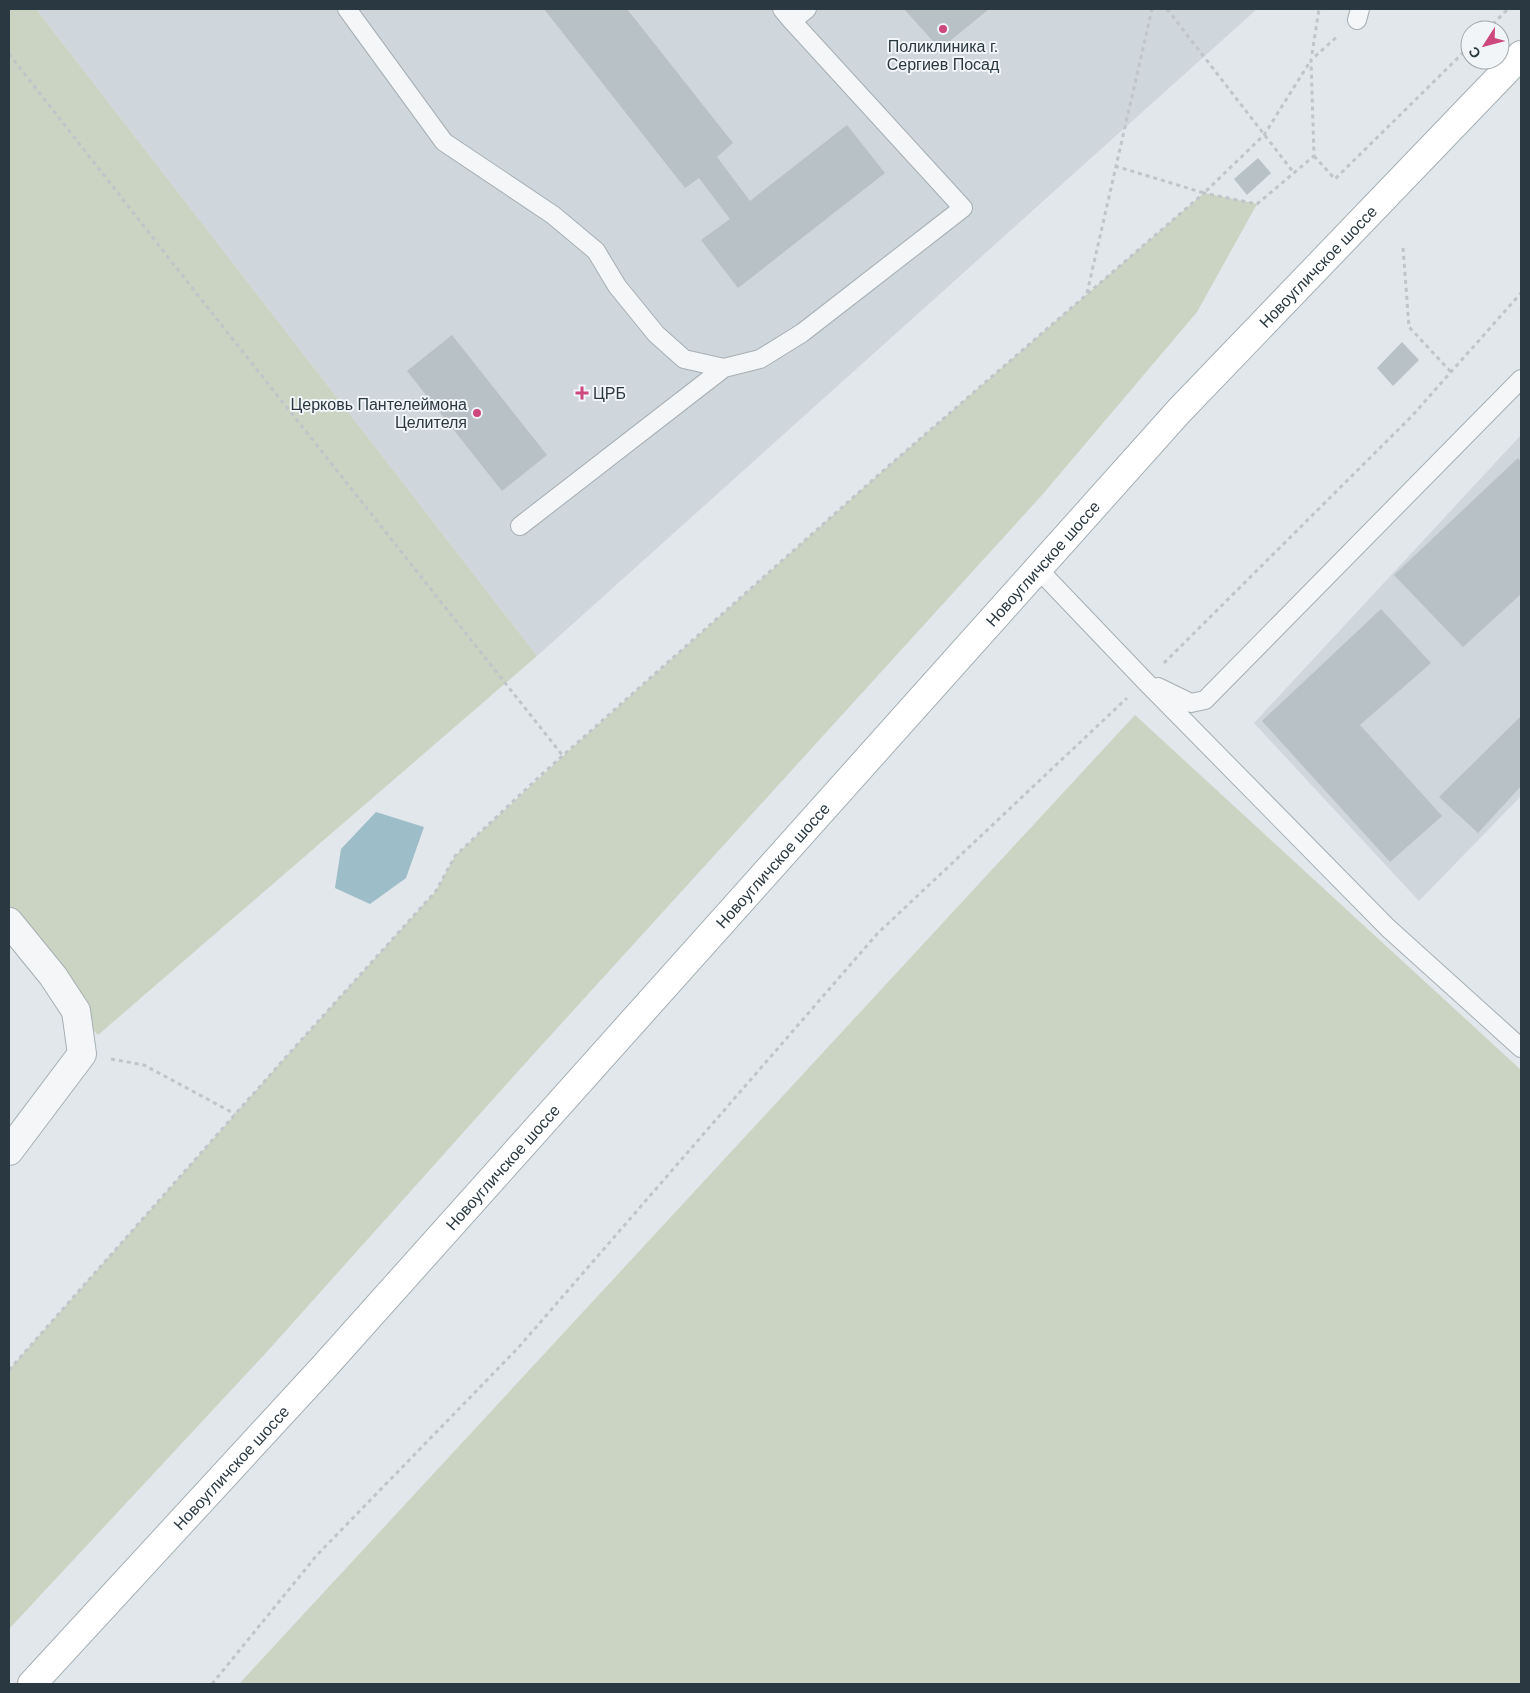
<svg xmlns="http://www.w3.org/2000/svg" width="1530" height="1693" font-family="Helvetica,sans-serif">
  <rect width="100%" height="100%" fill="#e1e7ea"/>
  <path fill="#cfd6dc" d="M36,9H1257L537,656Z
    M1521,435V796L1419,901L1254,723Z"/>
  <path fill="#cbd4c2" d="M9,9H36L537,656L98,1035L76,1011L9,922Z
    M1204,193L1257,204L1197,312L1042,495L530,1058L264,1355L9,1629V1370L285,1058L436,891L455,856L563,756L884,470Z
    M1135,715L1521,1070V1684H239Z"/>
  <path fill="#9dbdc9" d="M376,812L424,827L406,878L370,904L335,888L341,849Z"/>
  <path fill="#b8c1c6" d="M544,9H627L733,143L717,157L750,201L847,125L885,173L738,288L701,240L730,219L699,178L685,188Z
    M904,9H989L940,49Z
    M1258,158L1271,173L1247,195L1234,179Z
    M452,335L547,455L502,491L407,371Z
    M1402,342L1419,360L1393,386L1377,368Z
    M1518,458L1521,462V594L1463,647L1394,575Z
    M1381,609L1431,663L1360,725L1442,816L1390,862L1262,721Z
    M1521,716V786L1478,833L1439,797Z"/>
  <g fill="none" stroke-linecap="round" stroke-linejoin="round">
    <defs>
      <path id="service" d="M347,9L444,142L553,215L596,251L617,286L656,334L684,359L724,368L760,359L802,333L963,208L792,21L807,9
        M782,9L792,21
        M1357,20L1360,9
        M520,526L724,368
        M1038,569L1145,681L1388,928L1521,1048
        M1158,687L1191,703L1205,700L1521,379"/>
      <path id="minor" d="M9,922L53,976L76,1011L82,1054L9,1151"/>
      <g id="secondary">
        <path id="s1" d="M32,1684L323,1368L1179,411L1521,55"/>
      </g>
    </defs>
    <use href="#service" stroke="#a6afb4" stroke-width="20"/>
    <use href="#minor" stroke="#a6afb4" stroke-width="30"/>
    <use href="#secondary" stroke="#a6afb4" stroke-width="30"/>
    <path stroke="#bfc5c8" stroke-width="3" stroke-dasharray="4 4" stroke-linecap="butt" d="M1167,9L1294,173
      M1487,30L1508,9
      M9,54L197,294L563,756
      M1312,54L1319,9
      M1314,156L1335,179L1470,46
      M1115,166L1204,193L1264,135L1311,60
      M1403,248L1409,327L1451,372
      M1087,293L1152,9
      M1164,663L1411,417L1521,293
      M111,1059L144,1065L235,1114
      M9,1370L285,1058L436,891L455,856L541,775L884,470L1204,193L1257,204L1314,156L1311,60L1339,35
      M212,1684L317,1555L518,1348L877,934L1127,698"/>
    <use href="#service" stroke="#f4f6f8" stroke-width="18"/>
    <use href="#minor" stroke="#f4f6f8" stroke-width="28"/>
    <use href="#secondary" stroke="#fff" stroke-width="28"/>
  </g>
  <g fill="#cd487d" stroke="#f1f5f7" stroke-width="2">
    <circle cx="943" cy="29" r="5"/>
    <path d="M579.5 385.5h5v5h5v5h-5v5h-5v-5h-5v-5h5z"/>
    <circle cx="477" cy="413" r="5"/>
  </g>
  <g text-anchor="middle" stroke-width="4" stroke-linejoin="round" paint-order="stroke">
    <g font-size="16" fill="#2a3841" stroke="#f1f5f7">
      <text x="943" y="52">Поликлиника г.<tspan x="943" dy="18">Сергиев Посад</tspan></text>
      <text x="593" y="399" text-anchor="start">ЦРБ</text>
      <text x="467" y="410" text-anchor="end">Церковь Пантелеймона<tspan x="467" dy="18">Целителя</tspan></text>
    </g>
    <g font-size="16" fill="#2a3841" stroke="#f1f5f7">
      <text dy="6" stroke="none"><textPath href="#s1" startOffset="1914">Новоугличское шоссе</textPath></text>
      <text dy="6" stroke="none"><textPath href="#s1" startOffset="1509">Новоугличское шоссе</textPath></text>
      <text dy="6" stroke="none"><textPath href="#s1" startOffset="1104">Новоугличское шоссе</textPath></text>
      <text dy="6" stroke="none"><textPath href="#s1" startOffset="699">Новоугличское шоссе</textPath></text>
      <text dy="6" stroke="none"><textPath href="#s1" startOffset="294">Новоугличское шоссе</textPath></text>
    </g>
  </g>
  <rect width="1530" height="1693" fill="none" stroke="#2a3841" stroke-width="20"/>
  <g transform="translate(1485 45) rotate(234)"><circle r="24" fill="#f1f5f7" stroke="#a1a9ae"/>
  <path d="M0-4L9 19L0 12L-9 19Z" fill="#cd487d"/>
  <text y="-8" font-size="14" font-weight="bold" text-anchor="middle" fill="#2a3841">С</text>
  </g>
</svg>
